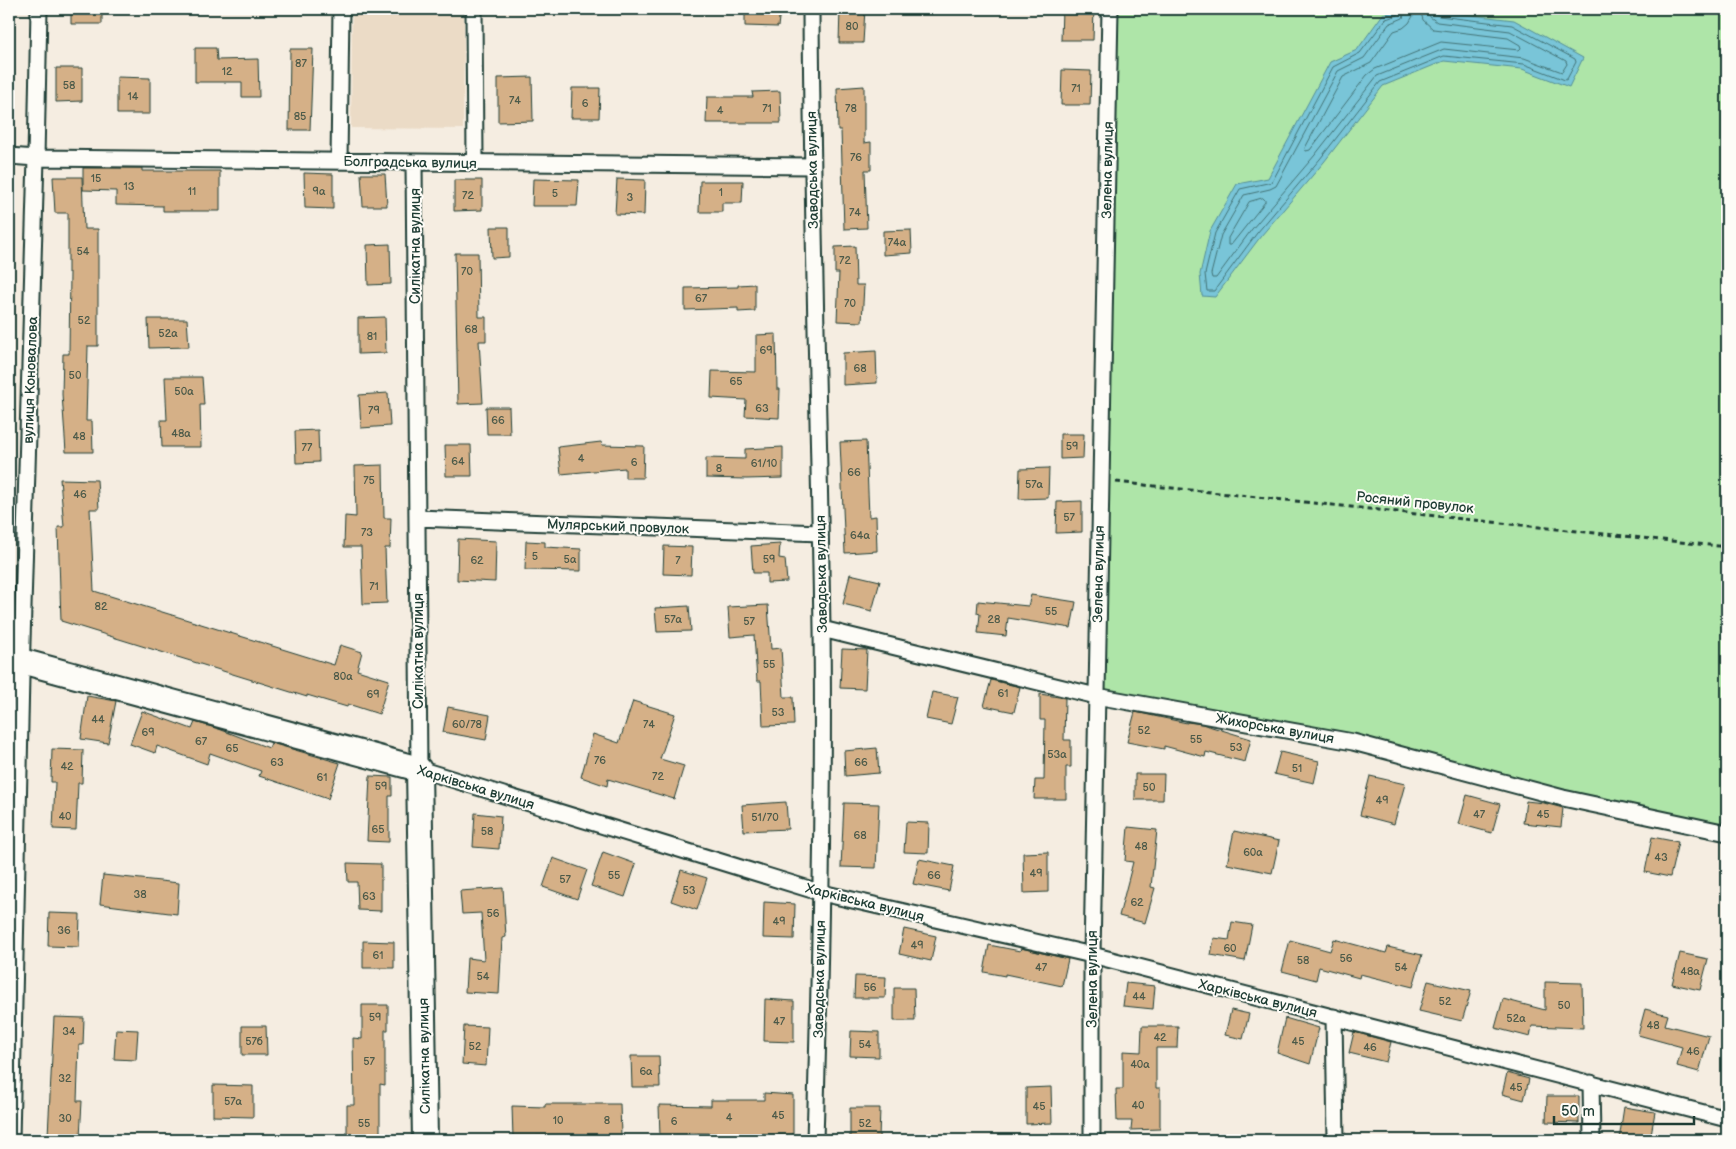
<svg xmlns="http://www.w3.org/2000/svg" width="1736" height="1149" font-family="'Balsamiq Sans',sans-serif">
  <rect width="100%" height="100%" fill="#f5ede1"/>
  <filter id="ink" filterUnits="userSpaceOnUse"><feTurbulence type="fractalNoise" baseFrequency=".02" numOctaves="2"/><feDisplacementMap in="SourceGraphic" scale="10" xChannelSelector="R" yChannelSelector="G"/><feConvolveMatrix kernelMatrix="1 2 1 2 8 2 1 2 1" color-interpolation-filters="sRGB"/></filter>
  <g filter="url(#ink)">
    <path fill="#ebdbc6" d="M352,9H464L463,129L351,128Z"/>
    <path fill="#aee5a8" stroke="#66916e" d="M1110,9H1727V833L1353,742L1096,696Z"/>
    <path fill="#79c5d8" stroke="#558f96" d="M1405,9H1420L1514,20L1583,58L1569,87L1522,69L1444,61L1383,86L1324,162L1261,236L1215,297L1202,296L1200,274L1210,231L1237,184L1268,178L1330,62L1357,50L1383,14Z"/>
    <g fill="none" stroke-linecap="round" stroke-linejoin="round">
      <path stroke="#437376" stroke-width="1" d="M1400,9L1398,15L1386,19L1360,53L1333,67L1272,182L1240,189L1215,233L1205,274L1207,291H1214L1257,233L1320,159L1380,82L1444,56L1524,64L1565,80L1567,79L1576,62L1575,59L1512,25L1439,16L1435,14L1434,9
        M1406,9L1403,18L1389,24L1364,58L1338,71L1276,186L1270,189L1244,195L1221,235L1211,274L1212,278H1216L1252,229L1315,155L1377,76L1444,49L1524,58L1562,72L1567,64L1566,61L1510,31L1437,22L1430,17L1428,9
        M1414,9L1413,16L1409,23L1403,28L1394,31L1371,63L1343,77L1305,148L1306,151L1310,150L1367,75L1375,69L1441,42L1519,50L1521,48L1520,45L1508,38L1433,29L1423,20L1420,9
        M1263,198L1265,200V202L1231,245H1228V238L1249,202Z"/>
    </g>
    <path fill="#d5b087" stroke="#1f3d34" d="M71,9H102V24H71Z
      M745,9H780L778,27L745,26Z
      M840,9H865L863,43H839Z
      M1062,9H1094L1093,40H1061Z
      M195,48H216L217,60L258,59L259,97H242V82H195Z
      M290,49H313L310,130H289Z
      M56,68H82V101L56,102Z
      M1062,70L1091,71L1090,105H1061Z
      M117,77L150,78V114H117Z
      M532,77L533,121L498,122V78Z
      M864,86V143L871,142V170H865L867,228L844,229L841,130H838L837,88Z
      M572,88H600L599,118H571Z
      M780,91L781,123H706L707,97H753L752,92Z
      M83,168H142V171H220V211H163V206L116,205V191L83,190Z
      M304,173L333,174V209L305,208Z
      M361,174H385L387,206H363Z
      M53,177H82L84,229H98V346H88L86,421H92L93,452H66L62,394L63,354H69L70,273H68V213H55Z
      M533,179L579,180L577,206H532Z
      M617,179L645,180L644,215L615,214Z
      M454,180H482V210L454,211Z
      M700,181H743L742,203H722V212H699Z
      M491,227H509V257L492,258Z
      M911,230L912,253L883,255V231Z
      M390,244L391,284L368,285L367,245Z
      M855,246L856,285H864L862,322L837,321L839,273H835V247Z
      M455,253H478L479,317H486V341H479L483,403L458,404Z
      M755,284V311L738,312V308L685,310V288L738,287V285Z
      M385,317L386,353L358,354V318Z
      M148,319H187L189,347L149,348Z
      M776,334L777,389H780L779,418L745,416L746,400L711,398L712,371L756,372V335Z
      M876,351L877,383L843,385V353Z
      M165,377H202L204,405H200L201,447H162L161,420H167Z
      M388,393L390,426L361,428L359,395Z
      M486,407H509L510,434H487Z
      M318,430L319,462L296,463L295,431Z
      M1060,434H1084L1083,458L1060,459Z
      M866,441L869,517L876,516L877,551L845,553L840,442Z
      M601,442L602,445L644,446L643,478H625V468L561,474L558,447Z
      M445,445H471L472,476H446Z
      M783,447V478L746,479L706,478V458L745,459V449Z
      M383,465L384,518H391L390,548H385L387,603L363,604L361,547H344L345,516L356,517L355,466Z
      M1049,468L1048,498L1019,499L1020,469Z
      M60,479L97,480L99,509H90L94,591L334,665L340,645L362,652L357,670L389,680L379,714L348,704L347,707L307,695V697L61,621L58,527H64Z
      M1082,501V532L1056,533L1057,502Z
      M458,539L496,541L495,582L457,580Z
      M526,541L545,542V547L581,549V571L525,570Z
      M780,544L779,558L785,559L787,582L767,583V573H753L751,546Z
      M664,546L692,547L691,575L663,574Z
      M850,574L880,581L872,611L843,604Z
      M1031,595L1076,602L1071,628L1008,618L1006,636L978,633L980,614L977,613L978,601L1028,606Z
      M768,605L771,649L781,648L784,697H793L794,725L763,726L761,681H757L754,635L730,637L728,607Z
      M689,606L691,631L657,632L655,608Z
      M842,649L867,650L865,689L840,688Z
      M991,680L1020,687L1014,712L984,706Z
      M932,692L958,697L951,724L926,719Z
      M1040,694L1065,698L1064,740H1071V767H1066V799H1034L1035,780H1044L1045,720H1040Z
      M87,696L116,701L108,743L81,739Z
      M633,701L675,714L660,759L684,766L674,799L608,779L607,786L581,777L593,734L619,743Z
      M448,707L490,715L486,740L443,732Z
      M142,711L192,729L195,722L219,729L269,748L271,743L340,763L328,799L259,776L261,771L210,753L207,764L157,746L155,753L130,744Z
      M1135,712L1187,723V722L1202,724L1251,739L1245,762L1206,752L1205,757L1164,746V749L1127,742Z
      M877,748L879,773L845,776L844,751Z
      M52,749L83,750L82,783H78L76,830L53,829L55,782H51Z
      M1280,752L1319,761L1314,783L1274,774Z
      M1135,774H1164L1163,800H1135Z
      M370,776L392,777V796H389V842L367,841Z
      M1370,776L1405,784L1394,824L1360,815Z
      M1467,795L1500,804L1492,833L1459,824Z
      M1526,801L1544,803L1563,808L1561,827L1523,823Z
      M786,802L788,829L744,831L742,805Z
      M844,803L879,804L876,868L841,867Z
      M475,813L501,816L499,849L473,847Z
      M906,822L929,823L928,853L904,852Z
      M1128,827L1157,830L1151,887L1155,888L1145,923L1119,916L1133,862L1125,861Z
      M1234,831L1279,841L1272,873L1227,864Z
      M1652,837L1678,842L1670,877L1645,872Z
      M603,852L636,864L625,897L591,886Z
      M1048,852V892L1024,893L1023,853Z
      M553,858L587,870L577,899L543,887Z
      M919,859L954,866L949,891L913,884Z
      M347,863L381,864V911L358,910L357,882H348Z
      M681,870L707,878L697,910L671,901Z
      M103,875L179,883L177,914L100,904Z
      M503,888L506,937L502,938L499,994L465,992L467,958L484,960L481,913L462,914L460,891Z
      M764,902L795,904L794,939L763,938Z
      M49,913L80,914L79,947L48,946Z
      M1232,922L1252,925L1245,961L1211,955L1214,938L1229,940Z
      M904,929L936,936L931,961L899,954Z
      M1334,939L1386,953L1388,947L1422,955L1413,987L1360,974L1359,978L1319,967L1316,980L1282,971L1290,940L1330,951Z
      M363,941L394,942V968H363Z
      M989,945L1020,951L1021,948L1068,959L1062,986L1005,974V976L984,972Z
      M1680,953L1708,959L1700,990L1672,984Z
      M855,976L886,977L885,998H854Z
      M1428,981L1471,991L1462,1021L1419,1011Z
      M1545,982L1582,983L1583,1028L1532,1026L1530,1037L1495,1028L1503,999L1545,1010Z
      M1126,983L1155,986L1153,1009L1123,1006Z
      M894,988H914L915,1021H894Z
      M765,999L794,1001V1042L764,1041Z
      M362,1005H388V1030H385V1085L380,1084V1140H347V1105H354L353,1038L362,1039Z
      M1645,1009L1668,1015L1665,1025L1709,1036L1699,1072L1677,1066L1682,1047L1638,1035Z
      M1231,1010L1249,1014L1243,1039L1225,1035Z
      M54,1017L84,1018L83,1045H79L77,1101H82L80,1137L48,1135Z
      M1285,1018L1319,1028L1310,1064L1277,1053Z
      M242,1026H266L267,1055H242Z
      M464,1026L488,1027L486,1066L462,1064Z
      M1142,1026H1178L1177,1048H1156V1088H1160V1129L1131,1130L1132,1121H1117L1116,1089H1123V1051L1141,1052Z
      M116,1029L138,1030L136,1060L114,1059Z
      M851,1031L879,1032V1057L850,1056Z
      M1354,1032L1391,1042L1386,1062L1349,1053Z
      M631,1056H659L660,1087H632Z
      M1507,1073L1529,1079L1524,1100L1502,1094Z
      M213,1085L253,1086V1117L213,1116Z
      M1051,1087L1052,1123L1026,1124V1088Z
      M764,1093L793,1095V1136L763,1134L688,1133V1137H660L659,1105L711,1106V1100H764Z
      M1547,1096H1579V1123L1546,1122Z
      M545,1104H620L621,1136H536V1138H513L512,1106L545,1107Z
      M1624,1107L1655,1112L1650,1140H1619Z
      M850,1108H880L879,1138H850Z"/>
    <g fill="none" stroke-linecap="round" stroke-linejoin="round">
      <defs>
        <path id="minor" d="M474,9L475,162
          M811,9C812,215 819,422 822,629C824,799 820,970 815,1140
          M9,156L36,158L812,166
          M339,161L341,9
          M414,162L419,769L822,893L1092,955L1727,1119
          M417,518L820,533
          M822,629L1096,696L1353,742L1563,798L1727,833
          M1334,1017L1336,1140
          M1591,1083L1592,1140
          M11,1140L21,676L36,158L39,9
          M1092,1140V955L1110,9"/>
        <path id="primary" d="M9,661H21L419,769L425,1140"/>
      </defs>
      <use href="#minor" stroke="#1f3d34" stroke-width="19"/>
      <use href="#primary" stroke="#1f3d34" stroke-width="28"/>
      <path stroke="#1f3d34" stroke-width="3" stroke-dasharray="5 4" stroke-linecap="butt" d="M1116,482L1727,547"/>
      <use href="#minor" stroke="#fdfcf7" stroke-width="15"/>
      <use href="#primary" stroke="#fdfcf7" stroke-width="24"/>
    </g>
  </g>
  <g text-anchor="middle" stroke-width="4" stroke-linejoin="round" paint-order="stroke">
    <g font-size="11" fill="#4c5a49">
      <text x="852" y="30">80</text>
      <text x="301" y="67">87</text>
      <text x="227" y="75">12</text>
      <text x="69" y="89">58</text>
      <text x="1076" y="92">71</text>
      <text x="133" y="100">14</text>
      <text x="515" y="104">74</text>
      <text x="585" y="107">6</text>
      <text x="767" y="112">71</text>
      <text x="851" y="112">78</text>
      <text x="720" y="114">4</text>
      <text x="300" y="120">85</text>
      <text x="856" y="161">76</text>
      <text x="96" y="182">15</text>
      <text x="129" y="190">13</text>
      <text x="192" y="195">11</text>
      <text x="319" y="195">9а</text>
      <text x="721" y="196">1</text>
      <text x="555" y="197">5</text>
      <text x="468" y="199">72</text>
      <text x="630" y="201">3</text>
      <text x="855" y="216">74</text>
      <text x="897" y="246">74а</text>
      <text x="83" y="255">54</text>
      <text x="845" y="264">72</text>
      <text x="467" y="275">70</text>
      <text x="701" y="302">67</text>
      <text x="850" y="307">70</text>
      <text x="84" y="324">52</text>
      <text x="471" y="333">68</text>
      <text x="168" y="337">52а</text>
      <text x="372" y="340">81</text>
      <text x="766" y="354">69</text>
      <text x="860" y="372">68</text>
      <text x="75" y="379">50</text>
      <text x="736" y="385">65</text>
      <text x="184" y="395">50а</text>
      <text x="762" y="412">63</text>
      <text x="374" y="414">79</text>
      <text x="498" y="424">66</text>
      <text x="181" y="437">48а</text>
      <text x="79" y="440">48</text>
      <text x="1072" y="450">59</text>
      <text x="307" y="451">77</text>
      <text x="581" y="462">4</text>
      <text x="458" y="465">64</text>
      <text x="634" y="466">6</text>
      <text x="764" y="467">61/10</text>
      <text x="719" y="472">8</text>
      <text x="854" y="476">66</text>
      <text x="369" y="484">75</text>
      <text x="1034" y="488">57а</text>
      <text x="80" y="498">46</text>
      <text x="1069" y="521">57</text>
      <text x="367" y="536">73</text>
      <text x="860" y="539">64а</text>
      <text x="535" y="560">5</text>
      <text x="570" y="563">5а</text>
      <text x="769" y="563">59</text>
      <text x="477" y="564">62</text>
      <text x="678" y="564">7</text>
      <text x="374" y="590">71</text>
      <text x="101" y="610">82</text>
      <text x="1051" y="615">55</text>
      <text x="673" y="623">57а</text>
      <text x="994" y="623">28</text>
      <text x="749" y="625">57</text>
      <text x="769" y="668">55</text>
      <text x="343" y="680">80а</text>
      <text x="1003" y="697">61</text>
      <text x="373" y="698">69</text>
      <text x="778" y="716">53</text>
      <text x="98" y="723">44</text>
      <text x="467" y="728">60/78</text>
      <text x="649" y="728">74</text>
      <text x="1144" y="734">52</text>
      <text x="148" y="736">69</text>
      <text x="1196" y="743">55</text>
      <text x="201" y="745">67</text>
      <text x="1236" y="751">53</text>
      <text x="232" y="752">65</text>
      <text x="1057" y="758">53а</text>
      <text x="600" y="764">76</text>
      <text x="277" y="766">63</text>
      <text x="861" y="766">66</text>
      <text x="67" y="770">42</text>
      <text x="1297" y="772">51</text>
      <text x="658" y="780">72</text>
      <text x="322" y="781">61</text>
      <text x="381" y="790">59</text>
      <text x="1149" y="791">50</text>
      <text x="1382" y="804">49</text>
      <text x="1479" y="818">47</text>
      <text x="1543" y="818">45</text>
      <text x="65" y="820">40</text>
      <text x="765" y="821">51/70</text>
      <text x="378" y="833">65</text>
      <text x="487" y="835">58</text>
      <text x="860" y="839">68</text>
      <text x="1141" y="850">48</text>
      <text x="1253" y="856">60а</text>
      <text x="1661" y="861">43</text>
      <text x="1036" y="877">49</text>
      <text x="614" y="879">55</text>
      <text x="934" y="879">66</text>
      <text x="565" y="883">57</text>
      <text x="689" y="894">53</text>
      <text x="140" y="898">38</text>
      <text x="369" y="900">63</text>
      <text x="1137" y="906">62</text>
      <text x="493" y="917">56</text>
      <text x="779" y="925">49</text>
      <text x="64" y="934">36</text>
      <text x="917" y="949">49</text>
      <text x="1230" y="952">60</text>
      <text x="378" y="959">61</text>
      <text x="1346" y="962">56</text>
      <text x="1303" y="964">58</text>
      <text x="1041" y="971">47</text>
      <text x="1401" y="971">54</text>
      <text x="1690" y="975">48а</text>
      <text x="483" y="980">54</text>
      <text x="870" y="991">56</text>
      <text x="1139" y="1000">44</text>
      <text x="1445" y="1005">52</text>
      <text x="1564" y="1009">50</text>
      <text x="375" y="1021">59</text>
      <text x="1516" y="1022">52а</text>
      <text x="779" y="1025">47</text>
      <text x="1653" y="1029">48</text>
      <text x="69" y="1035">34</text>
      <text x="1160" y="1041">42</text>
      <text x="254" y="1045">57б</text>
      <text x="1298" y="1045">45</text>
      <text x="865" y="1048">54</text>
      <text x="475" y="1050">52</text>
      <text x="1370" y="1051">46</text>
      <text x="1693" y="1055">46</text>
      <text x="369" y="1065">57</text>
      <text x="1140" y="1068">40а</text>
      <text x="646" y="1075">6а</text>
      <text x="65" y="1082">32</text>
      <text x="1516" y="1091">45</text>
      <text x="233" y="1105">57а</text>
      <text x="1138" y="1109">40</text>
      <text x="1039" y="1110">45</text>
      <text x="778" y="1119">45</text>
      <text x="729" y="1121">4</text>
      <text x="65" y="1122">30</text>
      <text x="558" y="1124">10</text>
      <text x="607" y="1124">8</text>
      <text x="674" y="1125">6</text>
      <text x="364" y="1127">55</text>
      <text x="865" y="1127">52</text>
    </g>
    <g font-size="14" fill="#1f3d34" stroke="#fdfcf7">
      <text transform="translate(410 162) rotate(1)" y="5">Болградська вулиця</text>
      <text transform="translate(812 170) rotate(-91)" y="5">Заводська вулиця</text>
      <text transform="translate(1107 170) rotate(-89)" y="5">Зелена вулиця</text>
      <text transform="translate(415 246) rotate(-90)" y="5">Силікатна вулиця</text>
      <text transform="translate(30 380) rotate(-88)" y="5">вулиця Коновалова</text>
      <text transform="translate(1415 502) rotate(6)" y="5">Росяний провулок</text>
      <text transform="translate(618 526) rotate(2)" y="5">Мулярський провулок</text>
      <text transform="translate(821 574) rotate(-91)" y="5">Заводська вулиця</text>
      <text transform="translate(1098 574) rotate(-89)" y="5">Зелена вулиця</text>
      <text transform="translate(418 651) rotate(-90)" y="5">Силікатна вулиця</text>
      <text transform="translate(1275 728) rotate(10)" y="5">Жихорська вулиця</text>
      <text transform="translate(476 787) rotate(17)" y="5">Харківська вулиця</text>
      <text transform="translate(865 902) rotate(14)" y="5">Харківська вулиця</text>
      <text transform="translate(819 979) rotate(-89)" y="5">Заводська вулиця</text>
      <text transform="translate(1092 979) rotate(-90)" y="5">Зелена вулиця</text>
      <text transform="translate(1258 998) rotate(14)" y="5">Харківська вулиця</text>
      <text transform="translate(424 1056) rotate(-91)" y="5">Силікатна вулиця</text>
    </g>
  </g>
  <rect width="1736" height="1149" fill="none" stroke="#fdfcf7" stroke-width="30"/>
  <rect x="15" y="15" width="1706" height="1119" fill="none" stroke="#1f3d34" stroke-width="2" filter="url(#ink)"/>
  <path d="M1554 1116v8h140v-8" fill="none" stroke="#1f3d34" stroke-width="2.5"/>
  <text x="1561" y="1116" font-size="15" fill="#1f3d34" stroke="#fdfcf7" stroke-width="4" paint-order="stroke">50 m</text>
</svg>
